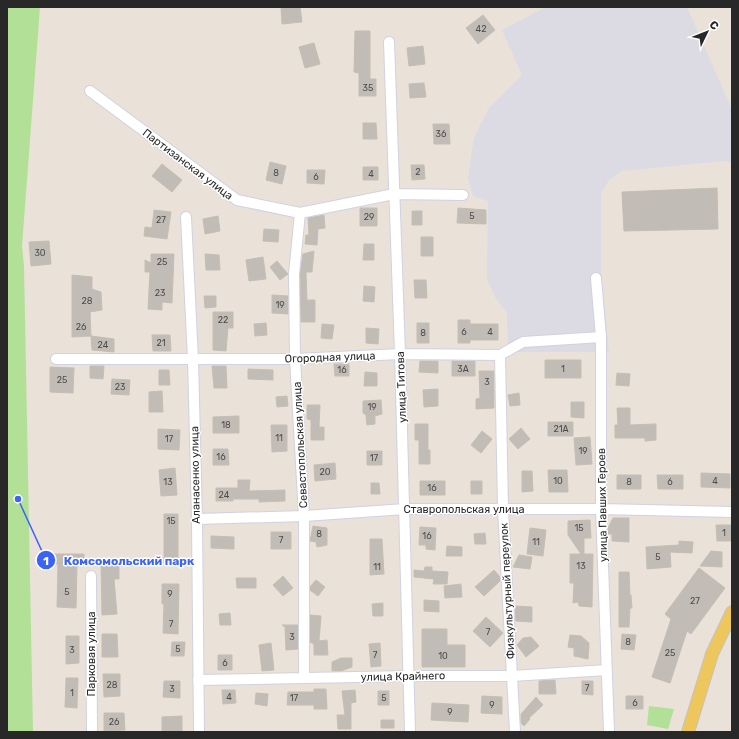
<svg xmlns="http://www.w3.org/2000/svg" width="739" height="739" font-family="Rubik,sans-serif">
  <rect width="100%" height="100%" fill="#eae2d9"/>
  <path fill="#dcdae2" d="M546,7H687L732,110V163L725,161L622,171L609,180L601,194V269L609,352H508L507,313L495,297L487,279L488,201L473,196L468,179L474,137L489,108L522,75L502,30Z"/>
  <path fill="#b1e096" d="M7,7H40L22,246L24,266L33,732H7Z
    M649,706L674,709L668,729L647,725Z"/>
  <path fill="#c2bcb6" stroke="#c5beb3" d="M281,7H300L302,22L282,24Z
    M483,15L495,30L478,44L466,28Z
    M355,31H370V79H376V96H359V73L354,72Z
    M314,43L320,64L305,68L299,47Z
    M423,46L425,64L409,66L407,48Z
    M424,83L426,97L410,98L409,84Z
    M363,123H376L377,139H363Z
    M433,124H449L450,144H434Z
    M270,162L286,166L282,184L266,180Z
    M162,164L182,180L172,192L152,176Z
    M411,165H424L425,179L412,180Z
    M363,167H378V180H363Z
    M307,170H325L324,184L307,183Z
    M717,188L718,229L624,231L622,192Z
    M360,208H377V226H360Z
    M458,208L486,210V224L457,223Z
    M154,210L171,212L167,239L144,236L145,227L152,228Z
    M412,211H422V225H412Z
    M324,215L325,228L318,229L317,245L305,244L306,235H309L308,218Z
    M218,216L220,231L205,234L203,219Z
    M264,229L279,230L278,242L263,241Z
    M421,237H433V256H421Z
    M49,241L51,264L31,266L29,242Z
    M364,244H374V260H363Z
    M314,251L312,272H306L307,300H315V322H301L300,274L303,254Z
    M151,254H174L172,303L162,302V310L148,309L150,272H145V260L151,263Z
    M205,254L219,255L220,270H206Z
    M263,257L266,279L249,281L246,260Z
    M277,261L288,274L280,280L270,267Z
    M72,275L92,277V289L101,292L102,310L90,312L91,336L72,337Z
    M414,280H426L427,298H415Z
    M364,286L375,287L374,302L363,301Z
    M272,295L288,296V314L272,313Z
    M204,296H216V307L205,308Z
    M213,312H233V328H228L226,351L213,350Z
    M458,320H470V324H498V340H470V343H458Z
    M266,323L267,335L255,336L254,324Z
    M417,323H429V343H417Z
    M322,324L334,325L332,339L321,338Z
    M366,328L379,329L378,344L366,343Z
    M152,335H170L171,351H153Z
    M91,336L114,339V352L92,350Z
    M545,360H581V378H545Z
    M420,361H438V373L419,372Z
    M452,361H475V376H452Z
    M334,364H349V376H335Z
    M90,366H104L103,379L90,378Z
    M212,366H226L227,388H214Z
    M50,367L74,368L73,393L50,392Z
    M248,369L273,370V380L248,379Z
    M159,370H169L170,385H159Z
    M479,371H494V408L476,409V399L480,398Z
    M365,372L377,373V386H364Z
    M617,373L630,374L629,386L616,385Z
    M112,379L130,380L129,395L111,394Z
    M438,389V406L424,407L423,390Z
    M162,391L163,412H149V392Z
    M519,393L520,405L510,406L508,395Z
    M287,396L288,406L277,407L276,397Z
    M381,400L382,414L375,416V424L367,425L366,415L363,413V401Z
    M571,402H584V418L571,417Z
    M307,405H320L319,427H324V440H311V420L307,419Z
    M617,408H630V425L656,424V440L645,441V438H615V425H618Z
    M239,416V433H213V417Z
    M548,422H573V436H548Z
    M415,424H428V450H430V464H419V440H415Z
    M271,425H287V451L272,452Z
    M521,428L530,439L518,449L509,439Z
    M158,429L180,430L179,450L158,449Z
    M482,431L492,439L481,453L471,445Z
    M590,437L592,464L576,465L574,438Z
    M213,449H228L229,465H213Z
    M367,451H382V465H367Z
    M335,463L336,479L315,481L314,465Z
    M175,468L177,495L161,496L159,470Z
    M548,470H567L568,492H549Z
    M522,471H532L533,491L522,492Z
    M701,473L730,474V488L701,487Z
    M617,475H641V489H617Z
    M657,475H683V489H658Z
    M238,480H250L249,491L285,490V501L259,502V499H233V501H216V488H238Z
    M420,481H445V495H420Z
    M471,481H482V494H471Z
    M371,483H379L380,494H371Z
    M164,514H178V563H164Z
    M613,518H629V542L612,541V534H608V528Z
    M590,520L591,538H584V554H593L592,607L579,606L578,602L573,603L574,583H570V554H581L568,535V521Z
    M716,525H732V541H717Z
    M313,526L327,528V545L317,547L316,542L310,541Z
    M420,527L436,528L435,550L426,549V545H419Z
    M530,528L546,530L543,556L527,554Z
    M271,532H291V549H271Z
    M485,533L486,544H475L474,534Z
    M211,536L234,537V549L211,548Z
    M370,539H382L384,574L370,575Z
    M679,541L693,542L692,553L670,552L671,567L647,569L646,547L679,545Z
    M447,546L462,547V556H446Z
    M711,551L722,552V567L700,566Z
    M53,554H84V565H77L76,608L57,607L58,564H53Z
    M519,555L532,557L530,569L513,567Z
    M119,563V579H114L117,614L102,615L101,564Z
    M425,567H432V571L448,572L447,584H433L434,579L414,577V570L424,571Z
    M699,568L725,588L691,634L687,631L670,683L652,677L671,619L665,614Z
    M494,570L500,577V581L484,596L475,587Z
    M619,572H629L630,595H631L632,608H630L629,627H619Z
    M283,576L293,588L283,596L273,585Z
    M236,578H256V588H237Z
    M316,580L325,587L318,596L310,590V587Z
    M162,584H179L178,634L163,633L164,604H162Z
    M461,584L462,597L445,598L444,586Z
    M424,600L439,601V612L424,611Z
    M383,603V616H373L372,604Z
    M515,606L532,607V622L516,621Z
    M230,613L231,625H220L219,614Z
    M310,615L321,616L319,641L327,640L328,655H314V644L310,642Z
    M486,617L503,633L490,647L473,631Z
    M282,625H298V649L286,650L285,627Z
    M422,629H447V645H465V667H422Z
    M102,634H117L118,657H102Z
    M622,634L636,635L634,650L621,649Z
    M570,635L581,636L589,643L588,659L574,656V648L568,647Z
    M66,636H79V663L66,664Z
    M531,637L539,646L526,657L517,645L523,638Z
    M172,642H185L184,656H171Z
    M271,643L274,670L262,671L259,645Z
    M380,643L381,666L371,667L369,644Z
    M218,655H232V670H218Z
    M341,658H352V667L341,671H332V662Z
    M103,674H120V696L104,697Z
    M66,678H78L77,708L65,707Z
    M555,680L556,694H539V681Z
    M164,681H180V698L163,697Z
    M582,681H593V695L582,694Z
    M314,689H326L327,709H314V705H287L288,692H314Z
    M222,690H235L236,703L223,704Z
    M355,690L356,702L351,703V729H338L337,715H345L342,691Z
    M378,691H389V705H378Z
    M256,693L268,694L267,706L255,704Z
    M482,696L502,697V714L481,713Z
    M626,696H643V709H626Z
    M536,697L543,705L529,718L530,719L524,726L521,723V714Z
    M432,703L469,705L468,722L431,720Z
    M104,713H124L125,730L104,731Z
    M182,716V732H162V717Z
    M381,720H394V728H381Z"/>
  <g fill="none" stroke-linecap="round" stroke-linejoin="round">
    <defs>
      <path id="minor" d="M389,42L400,354L410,732
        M90,91L237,200L300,213L394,194L463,195
        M300,213L294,274L295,359L304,516V678
        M186,217L193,359L197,519L199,732
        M596,278L601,337V509L609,732
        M500,355L503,509L515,732
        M56,359H295L400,354L500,355L523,342L601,337
        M197,519L304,516L405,509H601L732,512
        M91,576L92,732
        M198,680L408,676H512L607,670"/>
      <path id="major" d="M688,732L712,654L732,612"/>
    </defs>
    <use href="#minor" stroke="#cfd2e1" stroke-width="12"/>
    <use href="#major" stroke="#c3c3c3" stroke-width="14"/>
    <use href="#minor" stroke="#fff" stroke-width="10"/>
    <use href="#major" stroke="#edc75b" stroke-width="12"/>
  </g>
  <g text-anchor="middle" stroke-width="3" stroke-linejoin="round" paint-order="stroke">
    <g font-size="9" fill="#4e4d4c">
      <text x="481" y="32">42</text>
      <text x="368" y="91">35</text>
      <text x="441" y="137">36</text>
      <text x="418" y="175">2</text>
      <text x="276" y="176">8</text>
      <text x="371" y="177">4</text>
      <text x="316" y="180">6</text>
      <text x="472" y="219">5</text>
      <text x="369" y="220">29</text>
      <text x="161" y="223">27</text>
      <text x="40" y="256">30</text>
      <text x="162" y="265">25</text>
      <text x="160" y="296">23</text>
      <text x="87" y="304">28</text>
      <text x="280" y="308">19</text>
      <text x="223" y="323">22</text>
      <text x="81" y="330">26</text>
      <text x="464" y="335">6</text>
      <text x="490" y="335">4</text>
      <text x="423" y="336">8</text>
      <text x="161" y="346">21</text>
      <text x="103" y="348">24</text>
      <text x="463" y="372">3А</text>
      <text x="563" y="372">1</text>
      <text x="342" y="373">16</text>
      <text x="62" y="383">25</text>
      <text x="487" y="385">3</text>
      <text x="120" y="390">23</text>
      <text x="372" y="410">19</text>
      <text x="226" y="428">18</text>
      <text x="561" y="432">21А</text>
      <text x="279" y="441">11</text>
      <text x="169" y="442">17</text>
      <text x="583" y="454">19</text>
      <text x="221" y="460">16</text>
      <text x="374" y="461">17</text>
      <text x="325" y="475">20</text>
      <text x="558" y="484">10</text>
      <text x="715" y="484">4</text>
      <text x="168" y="485">13</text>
      <text x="629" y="485">8</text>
      <text x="670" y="485">6</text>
      <text x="432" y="491">16</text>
      <text x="224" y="498">24</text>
      <text x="171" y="524">15</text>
      <text x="579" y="531">15</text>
      <text x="724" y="536">1</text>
      <text x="319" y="537">8</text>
      <text x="427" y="539">16</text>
      <text x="281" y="543">7</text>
      <text x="536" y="545">11</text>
      <text x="658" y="560">5</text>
      <text x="581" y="569">13</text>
      <text x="377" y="570">11</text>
      <text x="67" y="595">5</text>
      <text x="170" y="597">9</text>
      <text x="695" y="604">27</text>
      <text x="171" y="627">7</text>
      <text x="488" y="635">7</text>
      <text x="292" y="640">3</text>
      <text x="628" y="645">8</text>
      <text x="178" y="652">5</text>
      <text x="72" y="653">3</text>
      <text x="670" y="656">25</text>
      <text x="375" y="658">7</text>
      <text x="443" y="659">10</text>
      <text x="225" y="666">6</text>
      <text x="112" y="688">28</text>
      <text x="587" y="691">7</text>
      <text x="172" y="692">3</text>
      <text x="72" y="696">1</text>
      <text x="229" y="700">4</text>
      <text x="294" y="701">17</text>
      <text x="384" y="701">5</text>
      <text x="635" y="706">6</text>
      <text x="492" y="708">9</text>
      <text x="450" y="715">9</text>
      <text x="114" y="725">26</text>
    </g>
    <g font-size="11" fill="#282828" stroke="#fff">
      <text transform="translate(188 164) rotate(37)" y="4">Партизанская улица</text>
      <text transform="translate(330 357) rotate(-2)" y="4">Огородная улица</text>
      <text transform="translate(401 387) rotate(-92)" y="4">улица Титова</text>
      <text transform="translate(300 445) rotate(-93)" y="4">Севастопольская улица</text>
      <text transform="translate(195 475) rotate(-91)" y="4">Аланасенко улица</text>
      <text transform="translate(602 505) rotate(-91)" y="4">улица Павших Героев</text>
      <text x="464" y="513">Ставропольская улица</text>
      <text transform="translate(507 591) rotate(-93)" y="4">Физкультурный переулок</text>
      <text transform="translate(91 654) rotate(-90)" y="4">Парковая улица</text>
      <text transform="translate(403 676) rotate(-1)" y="4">улица Крайнего</text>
    </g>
  </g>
  <path fill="none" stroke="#3b63f6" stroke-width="1.5" d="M18 499L46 560"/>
  <g fill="#3b63f6" stroke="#fff" stroke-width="1.5">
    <circle cx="18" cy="499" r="4"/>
    <circle cx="46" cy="560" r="10"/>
  </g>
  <g font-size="12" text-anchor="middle" font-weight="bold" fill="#fff">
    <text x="46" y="565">1</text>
  </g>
  <g font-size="12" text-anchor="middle" font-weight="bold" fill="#3b63f6" stroke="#fff" stroke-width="3" stroke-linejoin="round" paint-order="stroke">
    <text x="129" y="565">Комсомольский парк</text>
  </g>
  <rect width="739" height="739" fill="none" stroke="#282828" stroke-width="16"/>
  <g transform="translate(707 32) rotate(47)" stroke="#ffffff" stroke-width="3" paint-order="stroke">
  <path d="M0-3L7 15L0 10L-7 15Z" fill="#282828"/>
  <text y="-6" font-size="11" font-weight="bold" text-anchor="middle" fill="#282828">С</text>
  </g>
</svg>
